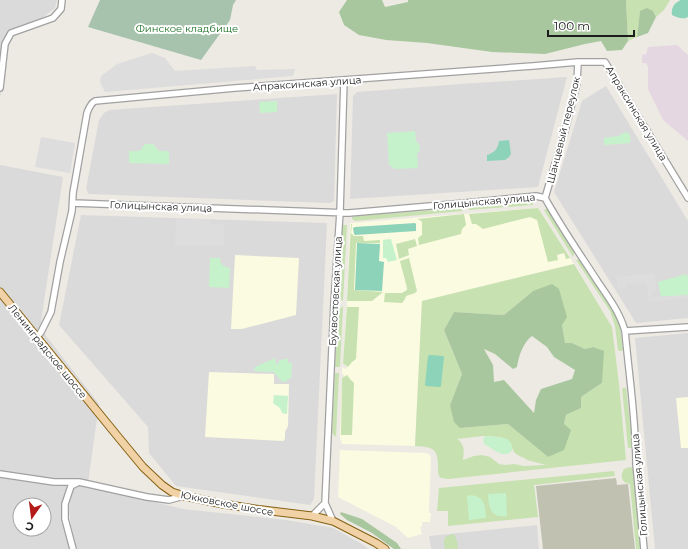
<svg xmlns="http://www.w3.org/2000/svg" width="688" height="549" font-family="Montserrat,sans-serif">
  <rect width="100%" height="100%" fill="#edeae4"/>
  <path fill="#dbdada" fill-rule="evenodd" d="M0,0H57L55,8L42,18L12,29L0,98Z
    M567,77L538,187L350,199L353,96L357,92L461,84Z
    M606,86L688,221V318L636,323L554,192L582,101Z
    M337,94L334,201L330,203L89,194L86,189L99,120L104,113L109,110Z
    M0,165L63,177L40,328L99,404L88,483L77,481L62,504L71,549H0ZM20,505H44V529H20Z
    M81,215L327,223L314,499L310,505L176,486L149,453L148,427L59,325Z
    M688,333V549H655L635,338Z
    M80,484L183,509L286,520L333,528L362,544L369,549H74L69,510L70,495L73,488Z
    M537,525L539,549H432L431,548L429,536Z"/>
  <path fill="#e5d7e2" d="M677,45L688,55V141L663,120L648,89V67L646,63H642V55L646,54L648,47Z"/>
  <path fill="#fafbe0" d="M538,208L574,264L422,301L415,446L342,444L340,438L342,378L344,377L343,374H342V367L346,369L347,366L343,363L347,304L350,223Z
    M235,255L299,258L296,315L242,329H231Z
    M209,372L274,374V384H289L288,426L285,432V439L283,441L205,437Z
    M688,397V448H681L676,398Z
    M340,450L426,453L429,454L431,457L429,513H431L430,522H422V527H420L422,534L408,538L396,527L338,497Z"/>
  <path fill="#c0c1b1" d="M616,478L617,485L628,484L635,549H543L536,486Z"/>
  <path fill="#c7e1b0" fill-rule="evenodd" d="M626,0H670L664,10L656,17L653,11H640L637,37L628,41Z
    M533,202V205L469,210V207Z
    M462,208L463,211L355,221L352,219V217L355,216Z
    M538,208L570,258L566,259L564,253L557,255L558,260L548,262L537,220L530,217L483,229L476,224H472L469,214Z
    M548,208L575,251L573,257L544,210Z
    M464,214L466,225L462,229L461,234L419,245L418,238L422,235V222L420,220L417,219Z
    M351,224H352L351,233L354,236H363L364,241L380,240V243H356L354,290L383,292L372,301H347Z
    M344,225H347L343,301L339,298L342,226Z
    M415,239L417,246L408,249L409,255L399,259L396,244Z
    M409,258L417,291L415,293L406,296L405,299L402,303L384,302L385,293H402L407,290V288L400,261Z
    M581,259L616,314L620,325L623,349L622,351H619L618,350L615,326L610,311L576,260Z
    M574,264L612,327L619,384L626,460L448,479L441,478C438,475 438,473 438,469C438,449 435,447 415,446L422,301ZM533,291L562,325L565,344L572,343L585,349L593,347L602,383L581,397V408L566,415L564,424L548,457L508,424L460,428L450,405L462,374L444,330L454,312L504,315ZM483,436C492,437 504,435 510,443C512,446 512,449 514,452C517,456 524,457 527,460L546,465L524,466L514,464L505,465L499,464L490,457L482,455L474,456L463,460C464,452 465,444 457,439Z
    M343,306L340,367H335L338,310Z
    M347,307H359L356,359L352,362L348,367L343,363Z
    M335,373H339L336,437L332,433Z
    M347,375L350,379L354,383L352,435H341L342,378Z
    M622,388H626L633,448H628Z
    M630,467L634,468L642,549H636L630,484C621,483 620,476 624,469Z
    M614,471L615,476L534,485L538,517L448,526V511H437L439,488Z
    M454,534L457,541L458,549H445C443,539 443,536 454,534Z"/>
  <path fill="#a9c79e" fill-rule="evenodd" d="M347,0H382L385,7L408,2V0H626L628,41L622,50L607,51L601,41L585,44L545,54L492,52L427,43L386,40L359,35L344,25L339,12Z
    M647,8L653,11L656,17L648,33L637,37L640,11Z
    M552,284L559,289L567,317L562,325L565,343H572L585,349L593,347L604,351L602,383L581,397V408L566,415L564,424L571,430L564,450L548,457L508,424L460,428L454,422L450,405L462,374L444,330L454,312L504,315L533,291ZM532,336L547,347L554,357L575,370L572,379L541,389L536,400L534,413L504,380L494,382L493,365L484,349L495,354L513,369L517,367C519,355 523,343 532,336Z
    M341,512L362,519L397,543L401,549H394L372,533L347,520L340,514Z"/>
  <path fill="#a8c3ad" d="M100,0H236L233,5L230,20L201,60L88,27Z"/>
  <path fill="#c6f2cb" d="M277,101V112L260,113L259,102Z
    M415,131L416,141C421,145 421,150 417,154L418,168L395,169L389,165L387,133Z
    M626,132C631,135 631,138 630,143L604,145V138L618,136Z
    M145,144H153L159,151H169V164L129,163V151H140Z
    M391,239L397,260L388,262L386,258H383V240Z
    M210,258H220C220,265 224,267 230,268L229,288L209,287Z
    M686,274L688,277V295L661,297L658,282Z
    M275,358L276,364H278L279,361L284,359H288V363H292L291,379H287V382L281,381L274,372L254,371L255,367Z
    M274,395L288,396L287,414L282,413L280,408L273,403Z
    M487,436C493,437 501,437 507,439C514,443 515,455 504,454C498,454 490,447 484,444L483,438Z
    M506,493L507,516C490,518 489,508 488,494Z
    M472,495C486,498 485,507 486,518L469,520L467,496Z"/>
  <path fill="#8cd3b9" d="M681,0H688V17C683,20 676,17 672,15C671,8 674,3 681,0Z
    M509,140L511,154L509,157L505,160L487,161V155C494,153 498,149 499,141Z
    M415,223L416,224V231L355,235L354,234L353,228L355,227Z
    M357,243L380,244L379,261L384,262L382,291L355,290Z
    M430,355L443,356L444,357L441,386L440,387L426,386L425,385L428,356Z"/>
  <path fill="#ddd" d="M152,53L165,58L175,71L255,66L257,70L295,69L293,76L105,92L100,82L101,76L117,64Z
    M41,137L75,143L70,173L35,167Z
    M176,219H210V224H224V246L175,245Z
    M655,273L656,291H651L652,297L688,295V298L649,302L646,283L626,284V288L618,289L616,277Z"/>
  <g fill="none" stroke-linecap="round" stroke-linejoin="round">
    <defs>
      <path id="minor" d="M0,88L5,44L11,33L53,18L61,9L62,0
        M545,198L566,127L577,83L578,62
        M73,203L349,213L465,203L536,196L545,198C561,227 580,254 598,282C609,298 620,313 625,331C629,375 636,420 636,464L644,549
        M625,331L688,327
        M37,337L41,332L51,312L60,262L72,211L73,193L87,113C89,108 90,104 95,101L235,88L533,66L578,62H605L688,198
        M0,474L54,482H77
        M312,516L325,503
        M333,521L325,503L334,303L340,212L344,80
        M73,549L65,519V504L71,486L79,482L147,497L169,500L184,496"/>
      <path id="major" d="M0,292L119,438L143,467L162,485L172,492L184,496L223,504L255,509L312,516L333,521L376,543L385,549"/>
    </defs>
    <use href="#minor" stroke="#a1a1a1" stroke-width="8"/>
    <use href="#major" stroke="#856112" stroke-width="9"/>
    <use href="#minor" stroke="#fff" stroke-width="5.5"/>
    <use href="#major" stroke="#f0d2a6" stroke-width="7"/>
  </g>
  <g text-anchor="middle" stroke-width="4" stroke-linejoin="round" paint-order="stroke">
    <g font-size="10" fill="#196e21" stroke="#fff">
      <text x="187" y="32">Финское кладбище</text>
    </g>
    <g font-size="10" fill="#1d1d1d" stroke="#fff">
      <text transform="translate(307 83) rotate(-4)" y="4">Апраксинская улица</text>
      <text transform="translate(637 113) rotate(59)" y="4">Апраксинская улица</text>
      <text transform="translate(563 130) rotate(-76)" y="4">Шанцевый переулок</text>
      <text transform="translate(484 201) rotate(-5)" y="4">Голицынская улица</text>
      <text transform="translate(161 206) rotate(2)" y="4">Голицынская улица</text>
      <text transform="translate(335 291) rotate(-87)" y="4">Бухвостовская улица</text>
      <text transform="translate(48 351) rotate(51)" y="4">Ленинградское шоссе</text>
      <text transform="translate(639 485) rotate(-95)" y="4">Голицынская улица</text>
      <text transform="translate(227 503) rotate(11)" y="4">Юкковское шоссе</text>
    </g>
  </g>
  <g transform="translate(32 517) rotate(194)"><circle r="19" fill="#ffffff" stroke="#a5a5a5"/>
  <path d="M0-3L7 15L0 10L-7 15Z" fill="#b21b18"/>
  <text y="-6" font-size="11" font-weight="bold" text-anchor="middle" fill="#1d1d1d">С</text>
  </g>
  <path d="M548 30v6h86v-6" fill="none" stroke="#1d1d1d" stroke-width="2"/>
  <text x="554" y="30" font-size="12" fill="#1d1d1d" stroke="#ffffff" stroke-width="3" paint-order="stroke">100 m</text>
</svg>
